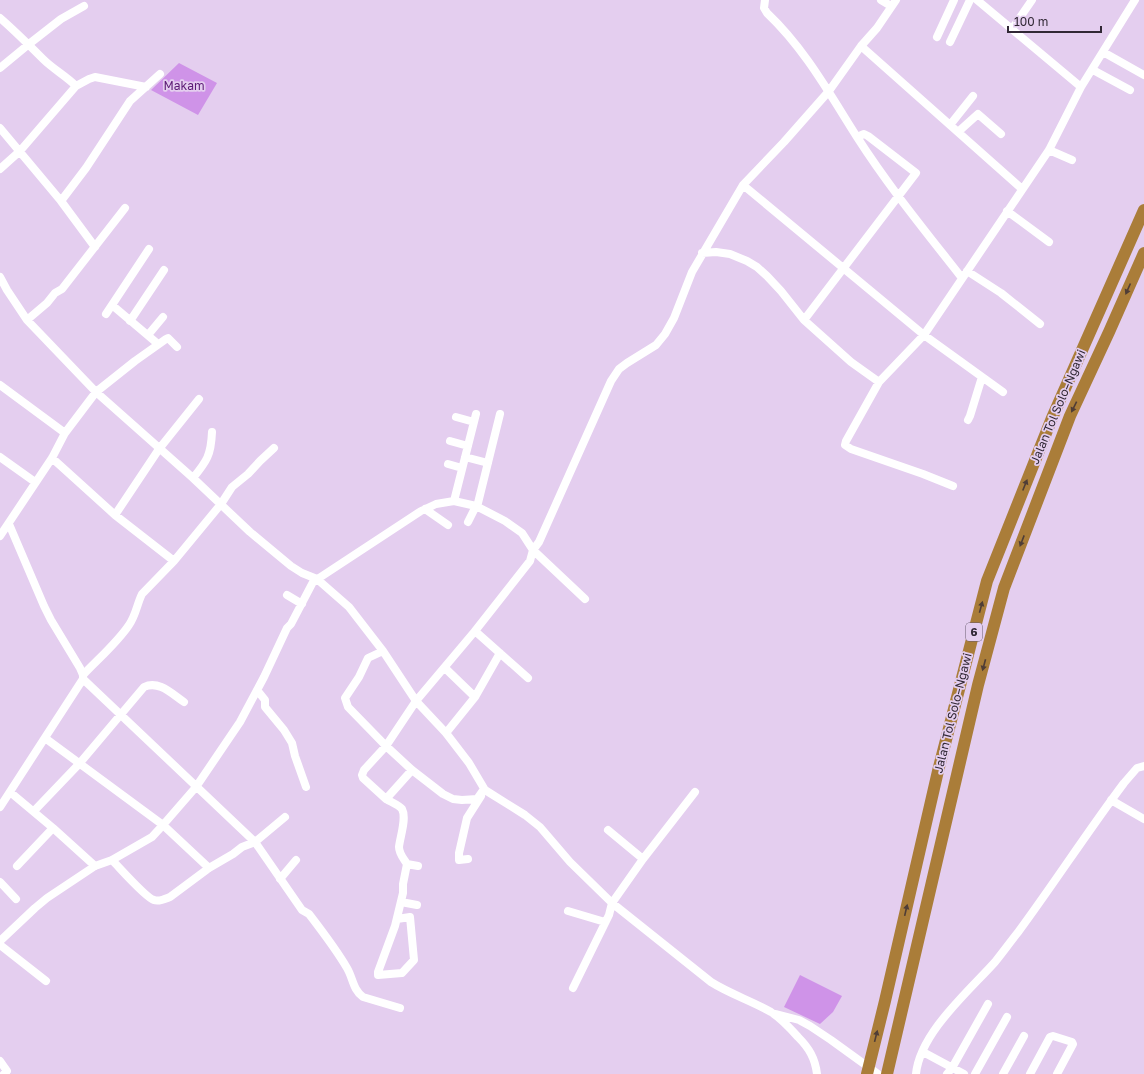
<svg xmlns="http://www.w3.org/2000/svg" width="1144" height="1074" font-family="'Golos Text',sans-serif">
  <rect width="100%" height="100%" fill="#e4ceef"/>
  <path fill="#cf93e8" d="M179,63L217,83L198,115L151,90Z
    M800,975L842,996L833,1012L820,1024L784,1007Z"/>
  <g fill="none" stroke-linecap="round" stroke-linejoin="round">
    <path stroke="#fff" stroke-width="8" d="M765,0L764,8L767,13C805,49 829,93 857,137C889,187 926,232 962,278
      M881,0L891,6
      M977,0L1081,87
      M0,18C15,31 29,45 43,59C53,69 66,76 76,86L89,79L95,77L146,87
      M1012,29L1032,0
      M937,37L954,0
      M950,42L970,0
      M861,46L1022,189
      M1103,52L1144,75
      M0,68L29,44L61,19L84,6
      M1093,70L1130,90
      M950,125L973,96
      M0,128L61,201L95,247
      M958,132L978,114L1001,134
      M1049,150L1072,160
      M0,169L20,151L76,86
      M743,185L924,335L1003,392
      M61,201L86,168L130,101L160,74
      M1007,211L1049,242
      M702,253L716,252L730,254L747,261L757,267L767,276L781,291L804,320L851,362L879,382
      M967,271L1001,293L1040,324
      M0,277L7,290L27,320L96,392L193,478L250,532L291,566L302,573L317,579L349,607L383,651L416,701L446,733L469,763L485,790L525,815L540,827L570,862L612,903L711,982C730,994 752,1001 771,1012C782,1019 790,1028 798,1037C809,1048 815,1058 817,1074
      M112,305L158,344
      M106,314L149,249
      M27,320L47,303L55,293L62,289L125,208
      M804,320L916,173L868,136L864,134L857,137
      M130,321L164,270
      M148,335L163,317
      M0,385L65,433
      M456,417L474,422
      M968,420L970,416L982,377
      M450,441L468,446
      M0,457L35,482
      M465,457L488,463
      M52,458L115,515L159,449L199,399
      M448,464L462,468
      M193,478C207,461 211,455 212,432
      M953,486L923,474L851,449L845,445L846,441L879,382L924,335L1049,150L1081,87L1135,0
      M454,501L476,414
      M477,507L500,414
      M425,509L448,525
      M115,515L174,561
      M468,522L476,506
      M0,536L52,458L65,433L96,392L135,361L166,339L168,338L177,347
      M287,595L302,604
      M475,631L528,678
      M383,651L368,658L359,677L345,698L348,707L386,746L412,770L443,794L453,799L462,800L477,799L484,789
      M445,668L475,697
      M83,675C98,659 117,643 129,625C136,615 137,604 142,594L174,561L221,504L232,487L248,474L260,461L274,448
      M83,679L255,842L302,910L309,914C322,931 336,949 347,968C353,978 353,990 363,997L400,1008
      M257,690L265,700V707L284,730L292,743L295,756L306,787
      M446,733L475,697L500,653
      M45,738L163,825L209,868
      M412,770L386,799L363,778L362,775L364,770L386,746L416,701L475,631L530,561L533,550L539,542L611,381L619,369L627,363L656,345L665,334L674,318L692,272L743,185L784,142L829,91L861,46L877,28L896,0
      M10,792L53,828L95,866
      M386,799C391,802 399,805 402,809C407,818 400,837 399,847C399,854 404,859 407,864L403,884V893L395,926L378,972V975L402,973L414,960L410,917L397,919
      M1111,800L1144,819
      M0,807L83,679V675L80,668L51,620L44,606L9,524
      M34,811L79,764L144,687C159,680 172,694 184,702
      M608,830L643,859
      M468,859L459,860V853L467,818L481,796
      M112,860C119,867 146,898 154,900C159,902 165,899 170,897L209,868L233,854L242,847L255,842L285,817
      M407,864L418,866
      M17,866L53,828
      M280,879L296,860
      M0,882L16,899
      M401,902L417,905
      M568,911L605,922
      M0,941L35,908L47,898L95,866L112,860L152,837L163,825L196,787L240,722L264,677L287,628L291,624L313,582L421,511L436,504L454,501L476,506L505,521L522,533L533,550L585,599
      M0,945L46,981
      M573,988L609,915L612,903L643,859L695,792
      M776,1014L799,1020L810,1026L831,1040L878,1074
      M923,1052L964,1074
      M0,1061L7,1071L4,1074
      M916,1074C920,1033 968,992 995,962C1003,952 1011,941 1019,931C1055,882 1088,831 1124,783L1137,768L1144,766
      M947,1074L952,1068L988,1004
      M975,1074L1007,1017
      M1003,1074L1024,1036
      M1030,1074L1050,1037L1053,1036L1072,1042L1073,1044L1057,1074"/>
    <path stroke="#aa7d39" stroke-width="12" d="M867,1074L885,1001L938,771L987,581L1052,418L1144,210
      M887,1074L978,685L1004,588L1070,416L1109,332L1144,253"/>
  </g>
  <defs><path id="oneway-solid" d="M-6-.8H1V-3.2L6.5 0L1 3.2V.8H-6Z"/></defs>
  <g fill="#4f3d36">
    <use href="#oneway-solid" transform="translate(1128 289) rotate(114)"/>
    <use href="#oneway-solid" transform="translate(1074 407) rotate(116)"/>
    <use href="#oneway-solid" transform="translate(1025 485) rotate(-68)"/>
    <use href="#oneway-solid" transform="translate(1022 541) rotate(111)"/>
    <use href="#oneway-solid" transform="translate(981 607) rotate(-75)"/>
    <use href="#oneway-solid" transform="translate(984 665) rotate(105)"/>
    <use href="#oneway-solid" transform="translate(906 910) rotate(-77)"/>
    <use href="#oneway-solid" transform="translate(876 1036) rotate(-76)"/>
  </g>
  <g text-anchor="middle" stroke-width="3.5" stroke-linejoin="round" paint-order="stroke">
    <rect fill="#e4ceef" stroke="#675a6d" stroke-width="1" x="966" y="623" width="16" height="18" rx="3"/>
    <g font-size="11" font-weight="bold" fill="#312835">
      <text x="974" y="636">6</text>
    </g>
    <g font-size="12" fill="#5c1a75" stroke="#e4ceef">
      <text x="184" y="90">Makam</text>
    </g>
    <g font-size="12" fill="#312835" stroke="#e4ceef">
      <text transform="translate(1058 407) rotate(-67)" y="4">Jalan Tol Solo–Ngawi</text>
      <text transform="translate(953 713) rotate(-76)" y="4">Jalan Tol Solo–Ngawi</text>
    </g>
  </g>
  <path d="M1008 26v6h93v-6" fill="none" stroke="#312835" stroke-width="2"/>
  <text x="1014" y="26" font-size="12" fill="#312835" stroke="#e4ceef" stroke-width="3" paint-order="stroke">100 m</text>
</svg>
